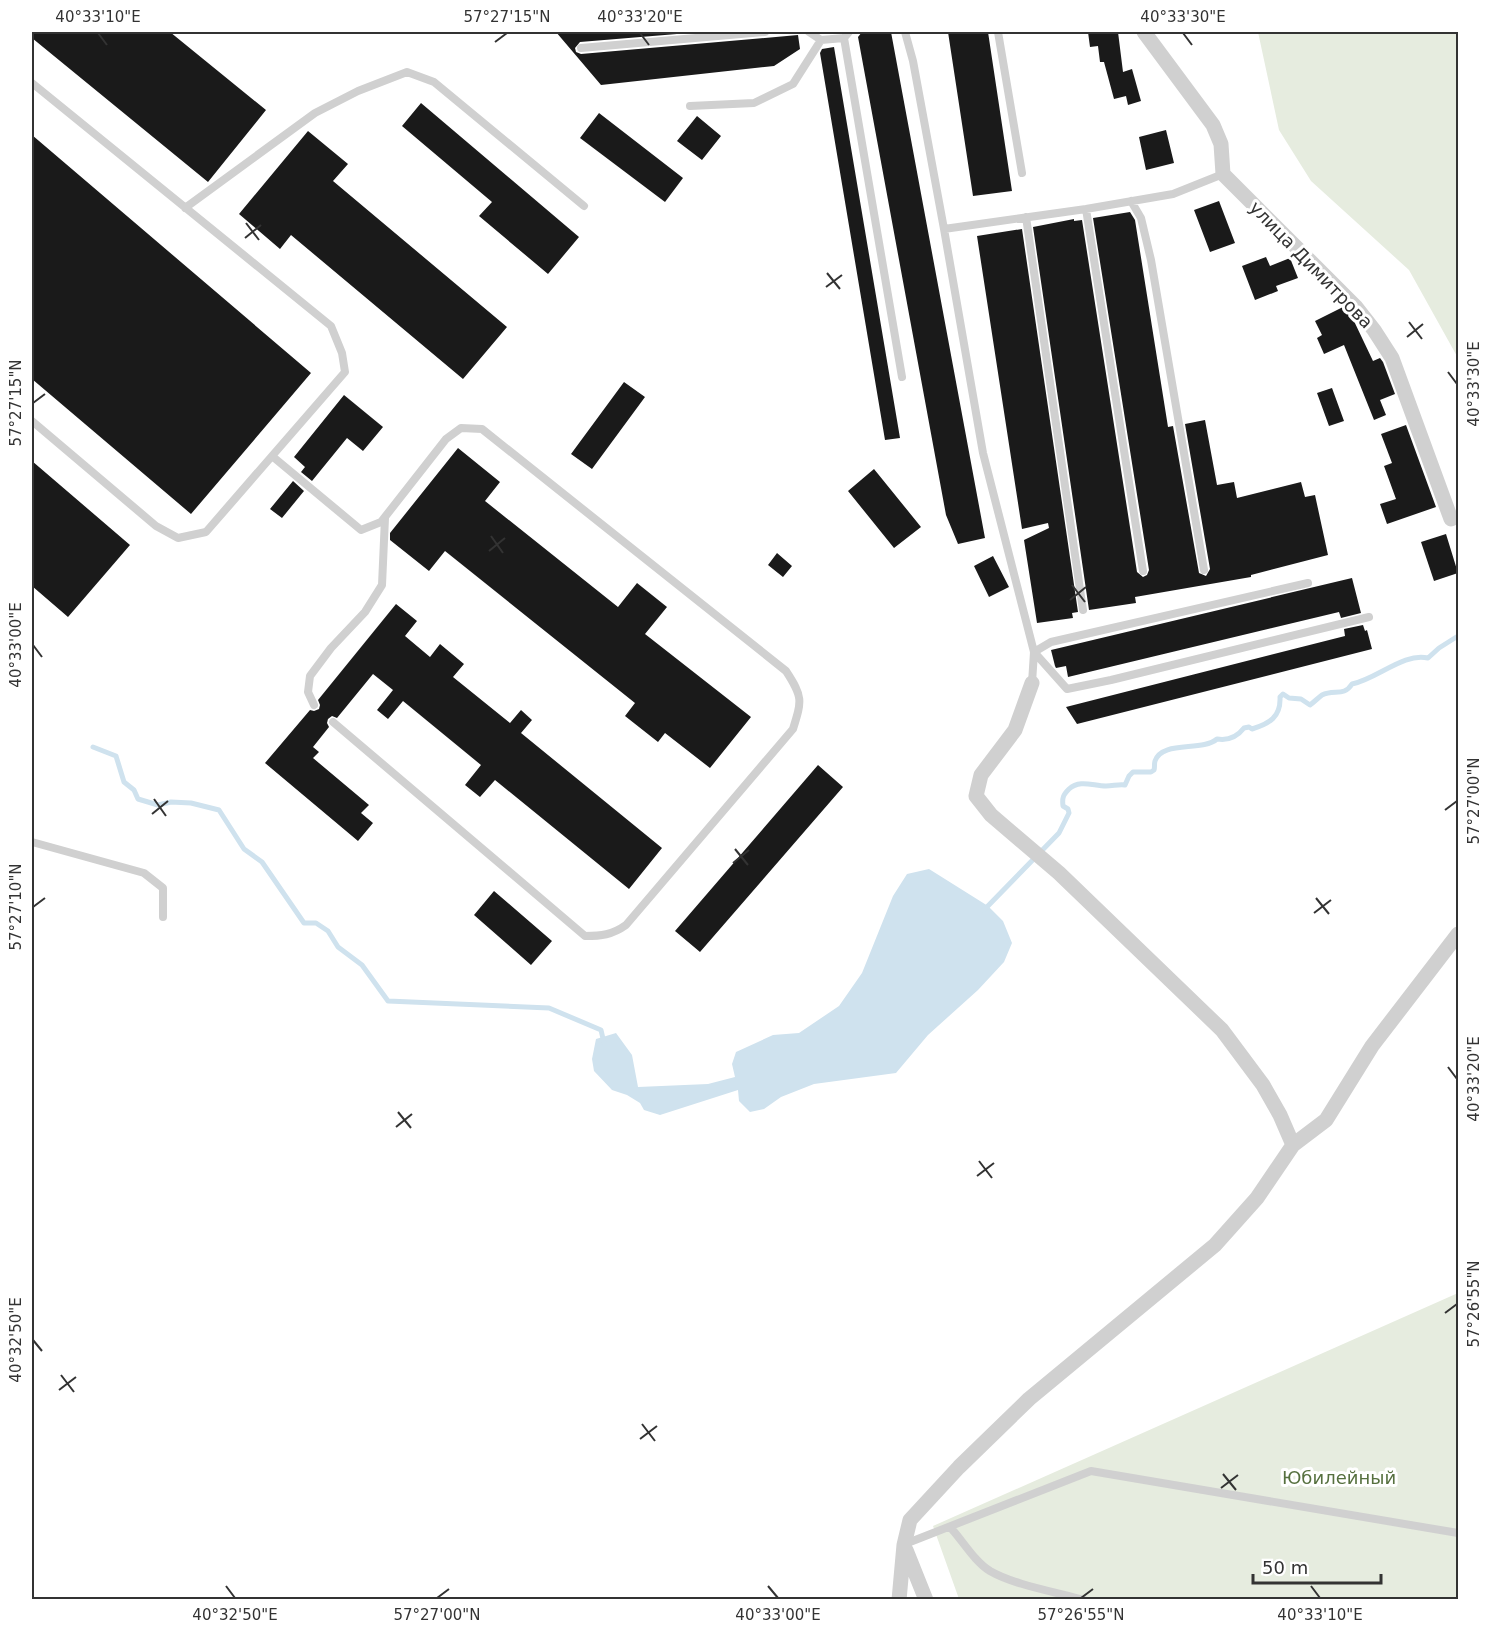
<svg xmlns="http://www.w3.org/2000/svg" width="1490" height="1631" font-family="'DejaVu Sans',sans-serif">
  <rect width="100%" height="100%" fill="#fff"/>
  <path fill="#e6ecdf" d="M1258,32H1458V358L1409,270L1311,181L1279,130Z
    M1458,1293V1599H959L933,1526Z"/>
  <path fill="#cfe2ee" d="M929,869L988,906L1003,921L1012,943L1004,962L978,990L928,1035L896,1073L814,1084L781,1097L764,1109L750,1112L739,1101L738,1090L660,1115L644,1110L640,1103L627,1095L612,1090L594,1071L592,1059L596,1039L616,1033L632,1055L638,1087L708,1084L735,1077L732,1064L736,1052L773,1035L799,1033L839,1006L862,973L893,896L907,874Z"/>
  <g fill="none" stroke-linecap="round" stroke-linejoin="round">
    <path stroke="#cfe2ee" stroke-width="5" d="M93,747L116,756L124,782L134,790L138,799L158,805L171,802L191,803L219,810L244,849L262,862L304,923H316L328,931L338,947L362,965L388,1001L549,1008L601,1030L604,1043
      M984,910L1059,833L1069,813L1068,809L1063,806C1062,798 1063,795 1069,789C1080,779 1093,786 1106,786C1113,786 1119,784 1125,785L1129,776L1133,772H1151L1154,770C1155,767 1154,764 1155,761C1162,740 1202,752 1217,739C1229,741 1237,737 1244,728L1249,727L1252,729C1269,724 1281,717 1280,697L1283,694L1289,698L1301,699L1310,705C1314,702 1318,698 1322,695C1334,689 1344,697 1352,684C1377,679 1404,652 1428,658L1439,648L1458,636"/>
  </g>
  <path fill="#1a1a1a" d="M32,32H170L266,110L208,182L32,38Z
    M556,32H701L580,42L575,48L576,52L581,54L798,35L800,49L774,66L601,85Z
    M862,32H891L985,538L958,544L946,515L858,37Z
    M948,32H988L1012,191L973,196Z
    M1088,32H1118L1123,72L1132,69L1141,101L1128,105L1126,96L1114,99L1104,62H1100L1098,46L1090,47Z
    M834,47L900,438L885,440L820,53L822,49Z
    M421,103L579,237L548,274L479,216L492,202L402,126Z
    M599,113L683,178L665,202L580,138Z
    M697,116L721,136L702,160L677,141Z
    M1166,130L1174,163L1146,170L1139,137Z
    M308,131L348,164L333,181L507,327L463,379L291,235L280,249L239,214Z
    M32,135L311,373L191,514L32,379Z
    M1219,201L1235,243L1210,252L1194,210Z
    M1130,212L1135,220L1168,427L1173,426L1199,573L1206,576L1210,569L1185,424L1205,420L1217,485L1234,482L1237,498L1301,482L1305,497L1315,495L1328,555L1251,575V577L1135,597L1136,603L1089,610L1033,227L1074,219V221L1082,220L1137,572L1143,577L1147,575L1149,570L1093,218Z
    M1022,229L1078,612L1072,613L1073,618L1037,623L1024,540L1049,528L1048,523L1022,529L977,236Z
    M1266,257L1270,266L1290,258L1298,278L1276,286L1278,291L1255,300L1242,266Z
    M1343,307L1353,319L1373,361L1380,358L1383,362L1395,394L1380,400L1386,415L1374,420L1344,345L1324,354L1317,338L1322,335L1315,321Z
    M624,382L645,397L592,469L571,454Z
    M1332,388L1344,421L1329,426L1317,393Z
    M344,395L383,427L363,451L347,438L312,481L301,472L305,467L294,457Z
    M1406,425L1436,507L1387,524L1380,504L1396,499L1384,466L1392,463L1381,434Z
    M458,448L500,482L485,501L618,607L637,583L667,607L645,634L751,717L710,768L665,733L658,742L625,716L635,703L445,551L429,571L390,540V533Z
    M32,461L130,545L68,617L32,586Z
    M874,469L921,527L894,548L848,491Z
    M293,481L304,491L282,518L270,509Z
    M1446,534L1458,573L1434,581L1421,542Z
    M777,553L792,566L783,577L768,565Z
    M993,556L1009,587L989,597L974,566Z
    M1352,578L1361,613L1341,618L1339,612L1068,677L1066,666L1056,668L1055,666L1051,650Z
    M396,604L417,621L405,636L430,657L440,644L464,664L453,677L510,723L521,710L532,720L521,733L662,848L629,889L495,780L480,797L465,785L481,765L403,701L388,719L377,710L393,690L373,674L337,718L332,716L328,719L327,723L329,727L313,747L319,752L313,758L369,805L361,813L373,823L358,841L265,763L310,710L314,711L319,709L320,705L318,700Z
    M1363,625L1365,631L1367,630L1372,649L1077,724L1066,707L1345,636L1344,629Z
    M818,765L843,787L700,952L675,931Z
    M494,891L552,941L531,965L474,915Z"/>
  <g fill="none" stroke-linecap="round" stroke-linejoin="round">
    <path stroke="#d0d0d0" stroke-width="8" d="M809,32L821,40
      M905,32L913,61L944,229L983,453L1034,652L1032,683
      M998,32L1022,173
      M844,38L902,377
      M581,48L765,32
      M32,83L331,326L342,353L345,372L206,532L178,538L156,526L32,421
      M690,106L754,103L793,84L821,40L844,38L849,32
      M1131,201L1141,218L1151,260L1204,570
      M185,208L315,113L358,91L407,72L434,82L584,206
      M1086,209L1143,571
      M1026,217L1083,610
      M944,229L1086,209L1173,194L1223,174
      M272,456L361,530L381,522L446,439L461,428L482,429L786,671C803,697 802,700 793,729L626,925C612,935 601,936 585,936L333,722
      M1308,583L1051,642L1034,652L1067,689L1111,680L1369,617
      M314,705L308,692L310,676L331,648L365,612L382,585L385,518
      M32,842L144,873L163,888V917
      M950,1527C963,1541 974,1561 990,1571C1014,1585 1056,1592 1084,1600
      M905,1544L1091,1471L1458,1533"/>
    <path stroke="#d0d0d0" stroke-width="15" d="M1144,32L1213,125L1221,144L1223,174L1356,307L1374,330L1392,358L1451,519
      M1032,683L1015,730L981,775L976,796L991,815L1059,873L1222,1030L1263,1085L1280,1115L1293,1145L1326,1120L1372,1046L1458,934
      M906,1550L926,1600
      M899,1600L904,1545L910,1520L959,1467L1029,1399L1215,1245L1257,1198L1293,1145"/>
  </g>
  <path fill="none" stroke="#333" stroke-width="2" d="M98,33L107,45M640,33L649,45M1183,33L1192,45M495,42L507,33M246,223L259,240M245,238L261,225M827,273L840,289M826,287L842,275M1409,322L1422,339M1407,337L1423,324M1448,372L1457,384M33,403L45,394M491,536L503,553M489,551L505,538M1072,585L1085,602M1070,600L1086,587M33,645L42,657M154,799L166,816M1445,810L1457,801M152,814L168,801M735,849L748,865M733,863L749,850M1316,898L1329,914M33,907L45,898M1314,913L1331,900M1448,1067L1457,1079M398,1112L411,1128M396,1127L412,1114M979,1161L992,1178M977,1176L994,1163M1445,1313L1457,1304M33,1340L42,1351M61,1375L74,1392M59,1390L76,1377M642,1424L655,1441M640,1439L657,1426M1223,1474L1236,1490M1221,1488L1238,1475M226,1586L235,1598M768,1586L778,1598M1311,1586L1320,1598M437,1598L449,1589M1081,1598L1093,1589"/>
  <g text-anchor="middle" stroke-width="6" stroke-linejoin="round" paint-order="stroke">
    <g font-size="18" fill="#333" stroke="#fff">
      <text transform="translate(1311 265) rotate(46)" y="6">улица Димитрова</text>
    </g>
    <g font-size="18" fill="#56703f" stroke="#fff">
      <text x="1339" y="1484">Юбилейный</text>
    </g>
  </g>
  <rect width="1490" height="1631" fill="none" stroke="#ffffff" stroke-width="66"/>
  <path d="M1253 1574v9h128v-9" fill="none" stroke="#333333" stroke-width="3"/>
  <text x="1262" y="1574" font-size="18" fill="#333333" stroke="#ffffff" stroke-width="4.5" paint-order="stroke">50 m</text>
  <rect x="33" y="33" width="1424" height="1565" fill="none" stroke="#333" stroke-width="2"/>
  <g font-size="15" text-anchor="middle" fill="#333">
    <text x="98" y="22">40°33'10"E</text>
    <text x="507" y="22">57°27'15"N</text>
    <text x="640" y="22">40°33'20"E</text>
    <text x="1183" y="22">40°33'30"E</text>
    <text transform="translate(1474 384) rotate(-90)" y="5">40°33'30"E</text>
    <text transform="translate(16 403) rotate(-90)" y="5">57°27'15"N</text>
    <text transform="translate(16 645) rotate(-90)" y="5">40°33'00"E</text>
    <text transform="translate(1474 801) rotate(-90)" y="5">57°27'00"N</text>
    <text transform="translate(16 907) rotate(-90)" y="5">57°27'10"N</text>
    <text transform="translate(1474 1079) rotate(-90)" y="5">40°33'20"E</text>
    <text transform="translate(1474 1304) rotate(-90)" y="5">57°26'55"N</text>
    <text transform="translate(16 1340) rotate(-90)" y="5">40°32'50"E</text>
    <text x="235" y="1620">40°32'50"E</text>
    <text x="437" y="1620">57°27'00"N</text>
    <text x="778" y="1620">40°33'00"E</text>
    <text x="1081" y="1620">57°26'55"N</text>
    <text x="1320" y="1620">40°33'10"E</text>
  </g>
</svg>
